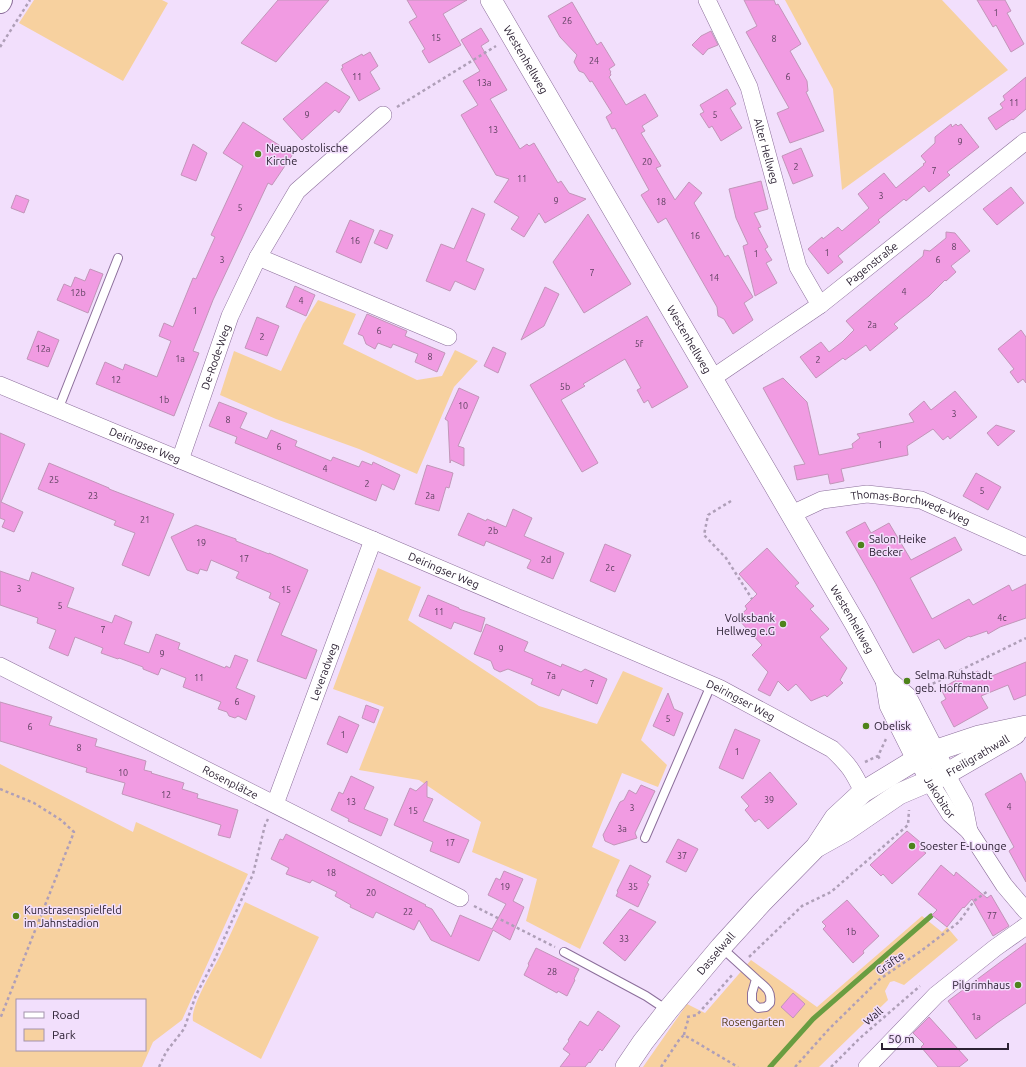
<svg xmlns="http://www.w3.org/2000/svg" width="1026" height="1067" font-family="Ubuntu,sans-serif">
  <rect width="100%" height="100%" fill="#f2dffc"/>
  <path fill="#f7d19f" fill-rule="evenodd" d="M34,0H162L168,3L123,81L19,23Z
    M785,0H942L1008,70L842,190L833,89Z
    M318,300L356,314L343,344L417,380L442,376L455,350L478,361L454,387L417,474L359,449L276,419L220,395L234,351L281,371L303,324Z
    M378,568L421,587L408,620L539,706L597,724L623,671L663,688L641,740L667,765L658,787L622,773L592,847L620,860L580,949L526,921L537,879L472,852L481,822L419,780L359,770L384,707L333,689Z
    M0,764L133,832L136,822L248,874L182,1020L153,1042L142,1067H0ZM17,1000H145V1050H17Z
    M245,902L319,937L261,1059L193,1021C190,1007 213,970 220,956C229,938 237,920 245,902Z
    M922,916L942,932L947,927L958,940L904,985L894,981L890,982L885,991L888,1000L819,1067H643L687,1004L705,1013L751,960L817,1007Z"/>
  <g fill="none" stroke-linecap="round" stroke-linejoin="round">
    <path stroke="#699d41" stroke-width="5" d="M770,1067L813,1019L931,916"/>
  </g>
  <path fill="#f19be2" stroke="#c295b9" d="M278,0H329L276,62L241,43Z
    M407,0H467L443,14L461,45L429,63L422,51L425,49L409,22L417,17Z
    M744,0H774L776,5L778,4L801,44L790,51L807,81L808,91L806,92L824,131L790,143L777,113L789,108L746,32L757,26Z
    M977,0H1005L1011,11L1007,13L1024,44L1011,52L996,25L993,27Z
    M572,2L597,45L601,42L615,65L609,69L611,72L610,73L611,75L609,77L626,105L645,94L658,116L642,126L645,131L641,133L661,166L656,168L675,200L689,182L702,193L694,203L725,257L728,255L753,297L744,303L753,320L733,334L724,319L718,316L717,307L666,218L658,223L641,195L649,190L615,128L612,129L606,117L612,113L592,81L590,82L584,73L579,71L574,62L577,55L560,37L548,16Z
    M481,28L489,41L481,46L507,90L490,99L520,149L527,144L529,146L534,143L558,183L561,181L569,193L586,199L545,223L539,213L524,237L511,229L519,217L494,202L509,179L496,175L461,115L478,105L463,81L480,71L461,40Z
    M711,31L718,45L708,49L703,55L692,45L701,36Z
    M370,52L378,66L370,72L380,89L359,101L341,69L343,68L342,65L362,54L363,56Z
    M1026,77V109L1013,120L1012,119L996,130L988,118L1003,108L1000,104L1005,100L1003,96Z
    M326,82L350,97L339,113L335,110L302,140L283,119Z
    M727,89L736,104L730,108L742,128L721,141L712,126L709,128L700,114L704,112L700,105Z
    M243,122L293,154L272,185L268,183L213,300L193,351L199,353L174,416L96,384L105,362L123,370L125,364L157,377L171,341L159,336L164,323L173,327L193,278L196,279L215,237L211,235L243,166L223,153Z
    M951,124L952,127L956,124L958,126L961,124L979,147L947,172L950,175L929,192L924,186L906,201L904,199L878,220L880,222L838,256L843,262L828,274L808,249L822,237L823,239L838,227L842,231L869,208L858,194L884,173L896,188L924,165L923,164L926,162L921,156L935,143V137Z
    M193,144L207,153L196,181L181,175Z
    M801,148L813,176L793,184L782,156Z
    M761,181L768,209L754,213L761,227L758,228L768,247L765,249L772,260L766,263L777,283L755,296L743,246L748,244L736,218L729,189Z
    M1011,187L1024,203L997,225L983,209Z
    M16,195L29,200L24,213L11,208Z
    M472,208L485,214L466,261L484,269L475,290L455,281L450,291L426,281L441,244L454,249Z
    M588,214L631,284L584,313L553,262Z
    M350,220L374,230L361,263L336,252Z
    M380,230L393,235L387,249L374,243Z
    M946,232L955,233L970,251L951,266L956,272L946,281L945,280L929,296L894,324L898,328L870,351L866,345L845,360L843,358L816,378L800,357L821,342L829,352L842,342L854,330L846,321L923,256L924,250L930,251L946,238Z
    M90,269L103,274L88,313L57,300L64,284L71,287L75,277L85,281Z
    M295,286L315,295L306,316L286,307Z
    M545,287L559,294L544,326L521,340Z
    M367,314L407,331L405,336L445,353L437,372L415,362L418,354L393,344L391,348L378,343L375,349L366,344L363,336L358,334Z
    M647,316L688,387L652,408L648,400L644,403L637,390L641,388L625,359L583,384L585,386L561,400L598,463L582,472L530,385Z
    M257,317L279,326L267,356L245,348Z
    M1021,330L1026,337V383L1023,379L1018,383L1010,372L1014,369L998,349Z
    M38,331L59,340L48,367L27,359Z
    M493,347L506,353L498,373L484,366Z
    M783,378L807,402L819,455L853,448L852,444L860,438L857,434L914,422L909,414L924,401L931,410L955,391L977,417L950,439L948,436L943,440L933,429L907,446L908,455L841,469L844,481L830,484L828,474L797,480L794,466L805,464L763,388Z
    M459,388L479,397L458,446L464,448V466L451,460L450,463L448,421L445,419Z
    M219,402L247,413L240,428L267,439L271,430L297,441L295,446L331,461L333,457L359,467L362,461L372,465L373,462L400,475L394,490L382,484L376,501L235,443L237,437L209,426Z
    M996,425L1015,431L998,446L987,433Z
    M0,433L25,444L1,502L23,512L14,532L2,527L5,520L0,518Z
    M49,463L109,488V489L174,514L149,576L122,565L135,533L114,525L116,521L38,489Z
    M427,465L453,473L449,488L446,487L439,511L415,504Z
    M976,473L1001,487L988,510L963,496Z
    M513,509L532,518L524,536L564,553L553,579L527,568L531,560L486,541L484,546L458,535L468,513L486,521L487,519L506,527Z
    M865,522L871,533L889,523L911,560L955,537L962,550L910,578L932,619L969,599L973,605L1009,585L1012,591L1026,584V618L1000,627L988,634L987,631L970,637L969,636L945,649L939,639L913,653L876,584L846,532Z
    M196,525L236,539V541L269,554V553L308,570L281,635L317,650L306,679L257,661L280,603L269,598L271,593L236,578L239,572L211,560L207,571L200,569L198,574L187,570L171,537Z
    M605,544L631,555L615,592L590,581Z
    M767,548L799,583L795,586L814,606L810,609L829,629L820,637L847,668L840,680L843,683L827,697L825,695L811,701L796,684L788,691L778,681L770,696L758,690L768,672L752,655L762,645L737,618L747,609L745,606L757,594L739,574Z
    M0,571L29,581L32,572L74,588L67,607L112,623L115,615L132,622L124,644L149,653L156,634L180,643L178,649L225,668L226,666L230,668L235,655L248,660L236,688L255,696L246,720L238,716L235,718L229,716L227,712L218,709L221,702L183,687L186,678L161,668L158,675L143,669V667L119,658L118,659L101,653L103,648L75,637L68,656L49,648L56,630L37,623L38,618L0,605Z
    M428,595L459,608V609L485,618L481,632L454,622L451,629L419,616Z
    M486,624L528,642L524,651L561,667L562,664L581,672L585,669L607,679L597,704L562,689L559,696L531,684L533,679L508,669L500,672L494,669L491,661L474,654Z
    M1026,662V695L1014,700L1008,685L981,696L988,708L954,727L941,702L946,699L941,689L968,673L969,675L978,671L982,680Z
    M668,693L674,709L683,713L674,736L653,726Z
    M0,702L52,717L49,725L97,739L95,746L146,761L144,770L152,772L151,773L184,783L182,789L198,794L197,798L238,810L230,838L218,835L221,825L122,794L125,783L86,772L87,768L0,741Z
    M366,705L379,710L374,723L362,718Z
    M339,716L359,725L347,753L327,744Z
    M735,729L760,740L743,779L719,768Z
    M770,772L797,804L768,829L759,819L755,822L745,810L749,806L741,797Z
    M1021,773L1026,783V882L1009,851L1014,847L985,794Z
    M351,776L374,787L364,809L388,819L381,836L348,821L349,819L331,810L339,792L343,794Z
    M427,781V797L433,799L423,821L469,840L459,863L430,851L433,842L394,825L410,788L416,791Z
    M641,785L655,791L635,833L637,838L614,845L605,841L603,835L620,802L624,800L629,790L636,794Z
    M907,831L926,847L923,851L926,853L892,884L883,874L881,876L870,865Z
    M286,834L426,905L425,906L432,909L451,937L460,915L492,929L506,904L488,895L496,878L500,880L504,871L523,879L513,901L524,907L510,940L493,930L479,961L431,940L419,920L414,930L376,912L373,918L350,907L351,905L335,896L337,892L312,880L310,883L286,874L289,868L271,859L280,839L283,840Z
    M678,839L698,849L686,872L666,862Z
    M630,865L651,876L647,883L649,884L638,907L616,896L618,892L617,891Z
    M941,865L954,876L956,872L987,898L991,895L1009,926L993,936L972,899L964,908L963,907L947,927L932,915L937,910L918,894Z
    M847,900L879,936L863,951L864,953L853,963L823,929L826,926L822,922Z
    M630,909L656,922L625,961L603,943Z
    M1026,943V1003L997,1023L976,1039L948,1001Z
    M536,948L579,969L574,979L575,980L567,996L558,991L557,993L524,975L529,965L528,964Z
    M793,993L805,1004L793,1018L781,1007Z
    M598,1011L620,1026L602,1051L600,1049L590,1063L589,1062L585,1067H560L570,1054L563,1049L569,1041L568,1040L580,1021L588,1026Z
    M929,1017L968,1060L959,1067H938L921,1047L924,1044L913,1033Z"/>
  <g fill="none" stroke-linecap="round" stroke-linejoin="round">
    <defs>
      <path id="service" d="M58,410L118,258
        M645,838L711,685
        M722,948L756,979L752,993V1002L758,1008L766,1007L770,1003C772,990 765,987 756,979
        M564,952L646,996L667,1010"/>
      <g id="minor">
        <path id="s1" d="M707,0L749,87L798,267L820,305"/>
        <path d="M258,257L448,337"/>
        <path id="s2" d="M711,379L820,305L1026,141"/>
        <path id="s3" d="M0,385L373,540L719,688L832,749C849,765 853,771 863,792"/>
        <path id="s4" d="M180,460L230,316L258,257L297,191L383,115"/>
        <path id="s5" d="M792,514L822,500L867,494L921,500L1026,547"/>
        <path id="s6" d="M0,666L460,898"/>
        <path id="s7" d="M917,759L929,781L950,814L969,831L1004,885L1026,911"/>
        <path d="M946,774L964,806L969,831"/>
        <path id="s8" d="M275,804L373,540"/>
        <path d="M867,1067L936,995L995,948L1026,926"/>
      </g>
      <g id="tertiary">
        <path id="s9" d="M491,0L856,625L886,680L890,705L917,759"/>
        <path d="M886,680L906,697L940,763"/>
        <path id="s10" d="M818,846L845,831L899,794L946,774L1015,734"/>
        <path id="s11" d="M626,1067L643,1042L668,1010L721,947L762,902L816,847L835,818L863,792L917,759L934,751L979,736L1026,726"/>
      </g>
      <path id="secondary" d="M0,2L1,0"/>
    </defs>
    <use href="#service" stroke="#8c6f9b" stroke-width="10"/>
    <use href="#minor" stroke="#8c6f9b" stroke-width="18"/>
    <use href="#tertiary" stroke="#8c6f9b" stroke-width="22"/>
    <use href="#secondary" stroke="#8c6f9b" stroke-width="24"/>
    <path stroke="#af9fb8" stroke-width="2.5" stroke-dasharray="3 3" stroke-linecap="butt" d="M0,47L30,0
      M397,107L496,46
      M731,501L708,515L704,535L726,558L752,599
      M922,689L1026,638
      M878,756L881,761
      M865,762L878,756L886,739
      M0,789L34,803L61,820L74,832L0,1019
      M474,906L555,947
      M749,957L802,906L831,892L908,825L909,810
      M687,1017L697,1015L733,974
      M684,1035L685,1030L689,1017
      M159,1067L166,1052L184,1029L196,995L214,961L253,874L265,825L268,819
      M661,1067L679,1040L684,1035L738,1067
      M795,1067L829,1029L880,979L921,951L959,922L974,901L988,891
      M831,1067L860,1038L920,986"/>
    <use href="#service" stroke="#fff" stroke-width="8"/>
    <use href="#minor" stroke="#fff" stroke-width="17"/>
    <use href="#tertiary" stroke="#fff" stroke-width="21"/>
    <use href="#secondary" stroke="#fff" stroke-width="22"/>
  </g>
  <g fill="#4e831a" stroke="#f2dffc" stroke-width="1.5">
    <circle cx="258" cy="154" r="4"/>
    <circle cx="861" cy="545" r="4"/>
    <circle cx="783" cy="624" r="4"/>
    <circle cx="907" cy="681" r="4"/>
    <circle cx="866" cy="726" r="4"/>
    <circle cx="912" cy="846" r="4"/>
    <circle cx="16" cy="916" r="4"/>
    <circle cx="1018" cy="985" r="4"/>
  </g>
  <g text-anchor="middle" stroke-width="3" stroke-linejoin="round" paint-order="stroke">
    <g font-size="9" fill="#5d405f">
      <text x="996" y="16">1</text>
      <text x="567" y="24">26</text>
      <text x="436" y="41">15</text>
      <text x="774" y="42">8</text>
      <text x="594" y="64">24</text>
      <text x="357" y="80">11</text>
      <text x="788" y="80">6</text>
      <text x="484" y="86">13a</text>
      <text x="1014" y="106">11</text>
      <text x="307" y="118">9</text>
      <text x="715" y="118">5</text>
      <text x="493" y="133">13</text>
      <text x="960" y="145">9</text>
      <text x="647" y="165">20</text>
      <text x="796" y="170">2</text>
      <text x="934" y="174">7</text>
      <text x="522" y="182">11</text>
      <text x="881" y="199">3</text>
      <text x="556" y="204">9</text>
      <text x="661" y="205">18</text>
      <text x="240" y="211">5</text>
      <text x="695" y="239">16</text>
      <text x="355" y="244">16</text>
      <text x="954" y="250">8</text>
      <text x="827" y="256">1</text>
      <text x="756" y="257">1</text>
      <text x="222" y="263">3</text>
      <text x="938" y="263">6</text>
      <text x="592" y="276">7</text>
      <text x="714" y="281">14</text>
      <text x="904" y="295">4</text>
      <text x="78" y="296">12b</text>
      <text x="301" y="304">4</text>
      <text x="195" y="314">1</text>
      <text x="872" y="328">2a</text>
      <text x="379" y="334">6</text>
      <text x="262" y="340">2</text>
      <text x="639" y="347">5f</text>
      <text x="43" y="352">12a</text>
      <text x="430" y="360">8</text>
      <text x="180" y="362">1a</text>
      <text x="818" y="363">2</text>
      <text x="116" y="383">12</text>
      <text x="565" y="390">5b</text>
      <text x="164" y="403">1b</text>
      <text x="463" y="409">10</text>
      <text x="954" y="417">3</text>
      <text x="228" y="423">8</text>
      <text x="880" y="448">1</text>
      <text x="279" y="450">6</text>
      <text x="325" y="472">4</text>
      <text x="54" y="483">25</text>
      <text x="367" y="487">2</text>
      <text x="982" y="494">5</text>
      <text x="93" y="499">23</text>
      <text x="430" y="499">2a</text>
      <text x="145" y="523">21</text>
      <text x="493" y="534">2b</text>
      <text x="201" y="546">19</text>
      <text x="244" y="562">17</text>
      <text x="546" y="563">2d</text>
      <text x="610" y="571">2c</text>
      <text x="19" y="592">3</text>
      <text x="286" y="593">15</text>
      <text x="60" y="609">5</text>
      <text x="439" y="615">11</text>
      <text x="1002" y="621">4c</text>
      <text x="103" y="633">7</text>
      <text x="501" y="652">9</text>
      <text x="162" y="657">9</text>
      <text x="551" y="679">7a</text>
      <text x="199" y="681">11</text>
      <text x="592" y="687">7</text>
      <text x="237" y="705">6</text>
      <text x="668" y="722">5</text>
      <text x="30" y="730">6</text>
      <text x="343" y="738">1</text>
      <text x="79" y="751">8</text>
      <text x="737" y="755">1</text>
      <text x="123" y="776">10</text>
      <text x="166" y="798">12</text>
      <text x="769" y="803">39</text>
      <text x="351" y="805">13</text>
      <text x="1009" y="810">4</text>
      <text x="632" y="811">3</text>
      <text x="413" y="814">15</text>
      <text x="622" y="832">3a</text>
      <text x="450" y="846">17</text>
      <text x="682" y="859">37</text>
      <text x="331" y="876">18</text>
      <text x="505" y="890">19</text>
      <text x="633" y="890">35</text>
      <text x="371" y="896">20</text>
      <text x="408" y="915">22</text>
      <text x="992" y="919">77</text>
      <text x="851" y="935">1b</text>
      <text x="624" y="942">33</text>
      <text x="552" y="975">28</text>
      <text x="976" y="1020">1a</text>
    </g>
    <g font-size="11" fill="#2c2133" stroke="#f2dffc">
      <text dy="4" stroke="none"><textPath href="#s9" startOffset="69">Westenhellweg</textPath></text>
      <text dy="4" stroke="none"><textPath href="#s1" startOffset="163">Alter Hellweg</textPath></text>
      <text dy="4" stroke="none"><textPath href="#s2" startOffset="198">Pagenstraße</textPath></text>
      <text dy="4" stroke="none"><textPath href="#s9" startOffset="393">Westenhellweg</textPath></text>
      <text dy="4" stroke="none"><textPath href="#s4" startOffset="109">De-Rode-Weg</textPath></text>
      <text dy="4" stroke="none"><textPath href="#s3" startOffset="157">Deiringser Weg</textPath></text>
      <text dy="4" stroke="none"><textPath href="#s5" startOffset="124">Thomas-Borchwede-Weg</textPath></text>
      <text dy="4" stroke="none"><textPath href="#s3" startOffset="481">Deiringser Weg</textPath></text>
      <text dy="4" stroke="none"><textPath href="#s9" startOffset="717">Westenhellweg</textPath></text>
      <text dy="4" stroke="none"><textPath href="#s8" startOffset="141">Leveradweg</textPath></text>
      <text dy="4" stroke="none"><textPath href="#s3" startOffset="805">Deiringser Weg</textPath></text>
      <text dy="4" stroke="none"><textPath href="#s10" startOffset="184">Freiligrathwall</textPath></text>
      <text dy="4" stroke="none"><textPath href="#s6" startOffset="258">Rosenplätze</textPath></text>
      <text dy="4" stroke="none"><textPath href="#s7" startOffset="45">Jakobitor</textPath></text>
      <text dy="4" stroke="none"><textPath href="#s11" startOffset="145">Dasselwall</textPath></text>
      <text transform="translate(890 963) rotate(-35)" y="4">Gräfte</text>
      <text transform="translate(873 1016) rotate(-41)" y="4">Wall</text>
    </g>
    <g font-size="11" fill="#2c2133" stroke="#f2dffc" text-anchor="start">
      <text x="266" y="152">Neuapostolische<tspan x="266" dy="13">Kirche</tspan></text>
      <text x="869" y="543">Salon Heike<tspan x="869" dy="13">Becker</tspan></text>
      <text x="775" y="622" text-anchor="end">Volksbank<tspan x="775" dy="13">Hellweg e.G</tspan></text>
      <text x="915" y="679">Selma Ruhstadt<tspan x="915" dy="13">geb. Hoffmann</tspan></text>
      <text x="874" y="730">Obelisk</text>
      <text x="920" y="850">Soester E-Lounge</text>
      <text x="24" y="914">Kunstrasenspielfeld<tspan x="24" dy="13">im Jahnstadion</tspan></text>
      <text x="1010" y="989" text-anchor="end">Pilgrimhaus</text>
    </g>
    <g font-size="11" fill="#553a12" stroke="#f2dffc">
      <text x="753" y="1026">Rosengarten</text>
    </g>
  </g>
  <rect x="16" y="999" width="130" height="52" fill="#f2dffc" stroke="#a393ac"/>
  <rect x="24" y="1012" width="20" height="6" fill="#ffffff" stroke="#a393ac"/>
  <text x="52" y="1019" font-size="12" fill="#2c2133">Road</text>
  <rect x="24" y="1029" width="20" height="12" fill="#f7d19f" stroke="#a393ac"/>
  <text x="52" y="1039" font-size="12" fill="#2c2133">Park</text>
  <path d="M882 1043v6h126v-6" fill="none" stroke="#2c2133" stroke-width="2"/>
  <text x="888" y="1043" font-size="12" fill="#2c2133" stroke="#f2dffc" stroke-width="3" paint-order="stroke">50 m</text>
</svg>
